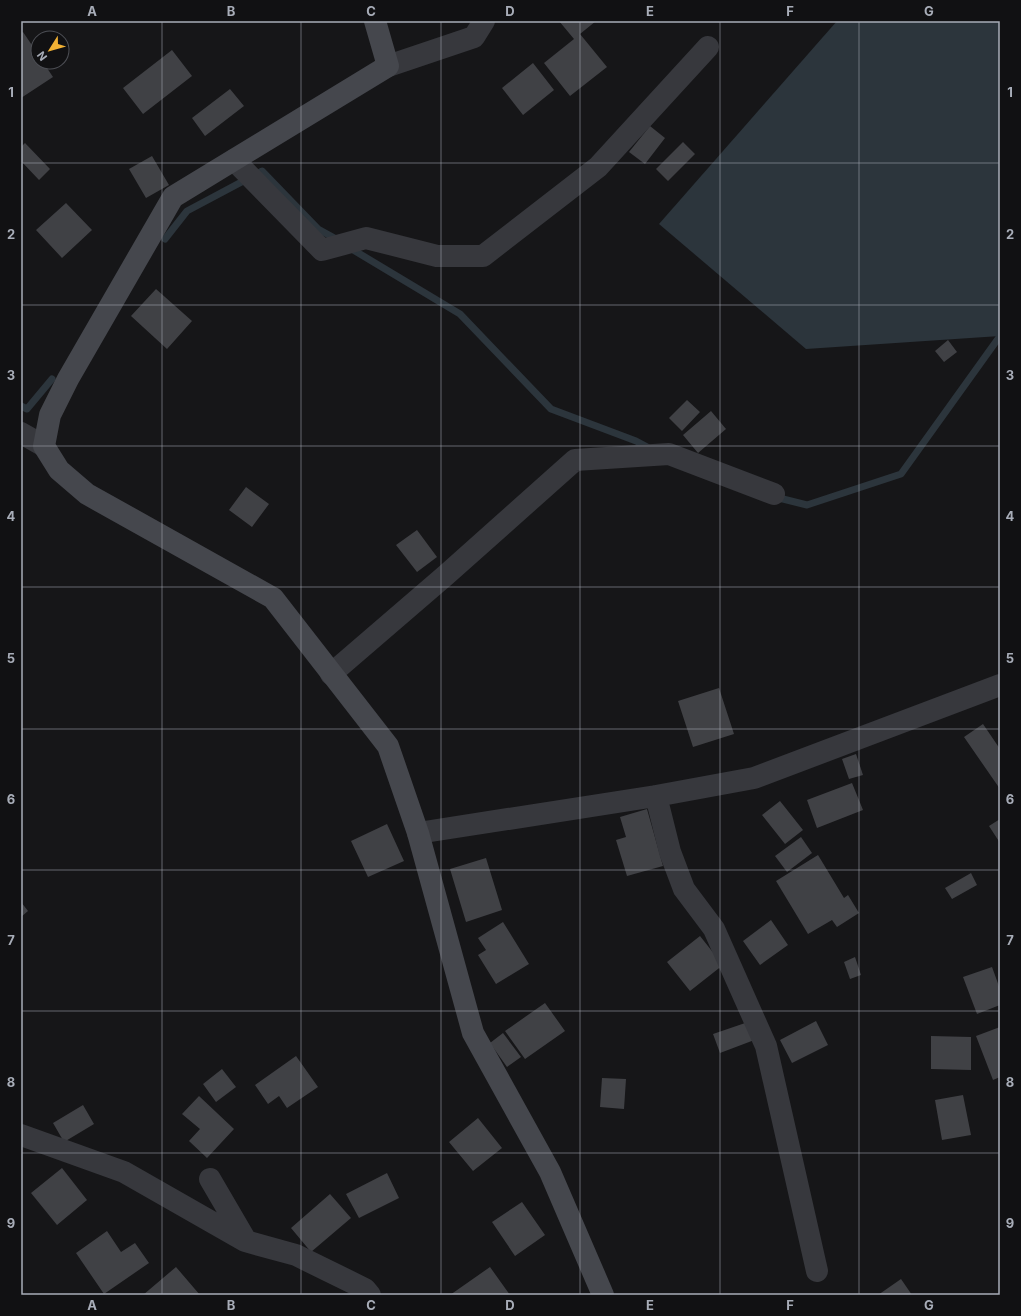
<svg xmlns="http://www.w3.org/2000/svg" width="1021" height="1316" font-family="Inter,sans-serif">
  <rect width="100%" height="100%" fill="#161618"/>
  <path fill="#2c353c" d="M837,21H1000V336L806,349L659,224Z"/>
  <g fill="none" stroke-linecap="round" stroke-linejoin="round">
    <path stroke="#2c353c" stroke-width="7" d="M165,239L187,211L262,171L318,229L338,240
      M350,248L460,314L551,409L636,441L651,449
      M21,406L27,409L52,379
      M775,497L807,505L901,474L1000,336"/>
  </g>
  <path fill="#404145" d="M559,21H596L580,34L607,67L570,96L544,63L574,39Z
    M23,32L38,54V62H43L53,77L21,98V33Z
    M172,50L192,76L143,114L123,88Z
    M533,63L554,90L523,115L502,88Z
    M230,89L244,106L205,136L192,118Z
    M650,126L665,138L645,164L629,152Z
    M683,142L695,154L668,181L656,169Z
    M25,143L50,169L39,180L21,161V147Z
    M152,156L169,185L146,198L129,169Z
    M66,203L92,230L62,258L36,230Z
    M156,289L192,321L167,349L131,316Z
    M948,340L957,352L944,362L935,351Z
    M687,400L700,412L682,431L669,418Z
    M711,411L726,429L698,453L683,435Z
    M246,487L269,504L252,527L229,510Z
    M417,530L437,557L417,572L396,545Z
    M719,688L734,734L693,747L678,701Z
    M983,724L1000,749V789L964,737Z
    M856,754L863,775L849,779L842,759Z
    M852,783L863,810L817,828L807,800Z
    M780,801L803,830L785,844L762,815Z
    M647,809L663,866L627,876L616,840L626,837L620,817Z
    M1000,819V843L989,826Z
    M387,824L404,861L368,877L351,841Z
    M801,837L812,853L787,872L775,856Z
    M818,855L844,898L848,895L859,913L837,927L832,920L808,934L776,881Z
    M486,858L502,910L466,922L450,869Z
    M971,873L977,885L952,899L945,888Z
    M21,902L28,911L21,917Z
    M771,920L788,945L760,965L743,941Z
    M503,922L529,964L496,984L478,955L486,950L478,938Z
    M700,936L723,965L690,991L667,962Z
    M855,957L861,975L850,979L844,962Z
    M992,967L1000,989V1005L977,1014L963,977Z
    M545,1003L565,1031L525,1059L505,1031Z
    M751,1021L757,1039L720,1053L713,1034Z
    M816,1021L828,1045L792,1063L780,1040Z
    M1000,1027V1077L993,1080L976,1036Z
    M503,1033L521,1057L507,1067L490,1043Z
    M931,1036L971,1037V1070L931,1069Z
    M296,1056L318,1087L287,1108L279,1096L268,1104L255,1085Z
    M222,1069L236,1087L216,1102L203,1084Z
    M602,1078L626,1079L624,1109L600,1107Z
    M963,1095L971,1135L942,1140L935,1100Z
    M199,1096L234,1129L207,1158L189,1141L200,1129L182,1114Z
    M83,1105L94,1124L64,1142L53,1123Z
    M478,1118L502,1148L473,1171L449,1142Z
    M62,1168L87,1200L57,1225L31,1193Z
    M387,1173L399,1198L359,1218L346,1194Z
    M330,1194L351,1218L311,1252L291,1228Z
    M522,1202L545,1235L515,1256L492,1222Z
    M107,1231L121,1252L135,1243L149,1263L104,1294L76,1253Z
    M176,1267L200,1295H143Z
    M490,1267L510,1295H450Z
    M901,1279L912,1295H878Z"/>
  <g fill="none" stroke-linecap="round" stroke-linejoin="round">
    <path stroke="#37383d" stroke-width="22" d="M388,66L474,37L484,21
      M234,160L322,250L366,238L437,256H483L598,167L708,47
      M21,433L44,446
      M331,674L446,575L575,460L669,454L774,494
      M656,796L670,852L684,889L714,929L766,1046L817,1271
      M418,833L656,796L754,778L1000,685
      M21,1135L124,1172L245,1241L296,1255L365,1289L370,1295
      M210,1179L245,1239"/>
    <path stroke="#45474d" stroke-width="22" d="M375,21L388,66L173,197L68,379L50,415L44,446L59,470L87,494L273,598L388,746L418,833L473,1033L550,1172L603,1295"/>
  </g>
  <path fill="none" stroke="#a8adb8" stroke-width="1" stroke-opacity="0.55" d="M162,21V1295M301,21V1295M441,21V1295M580,21V1295M720,21V1295M859,21V1295M21,163H1000M21,305H1000M21,446H1000M21,587H1000M21,729H1000M21,870H1000M21,1011H1000M21,1153H1000"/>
  <rect width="1021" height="1316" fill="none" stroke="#111113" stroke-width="44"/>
  <g transform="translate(50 50) rotate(233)"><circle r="19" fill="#111113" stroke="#4d4f55"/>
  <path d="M0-3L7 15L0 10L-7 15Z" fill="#f2b134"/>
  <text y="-6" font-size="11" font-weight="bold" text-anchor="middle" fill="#a8adb8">N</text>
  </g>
  <rect x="22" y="22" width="977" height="1272" fill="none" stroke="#a8adb8" stroke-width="1.5"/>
  <g font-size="13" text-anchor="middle" font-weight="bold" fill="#a8adb8">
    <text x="92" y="16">A</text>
    <text x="231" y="16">B</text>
    <text x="371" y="16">C</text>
    <text x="510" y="16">D</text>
    <text x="650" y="16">E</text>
    <text x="790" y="16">F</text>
    <text x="929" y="16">G</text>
    <text x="11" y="97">1</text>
    <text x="1010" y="97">1</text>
    <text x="11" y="239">2</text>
    <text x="1010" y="239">2</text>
    <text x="11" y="380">3</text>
    <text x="1010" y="380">3</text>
    <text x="11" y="521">4</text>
    <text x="1010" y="521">4</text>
    <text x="11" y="663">5</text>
    <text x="1010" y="663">5</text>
    <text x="11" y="804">6</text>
    <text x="1010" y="804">6</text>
    <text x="11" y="945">7</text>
    <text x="1010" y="945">7</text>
    <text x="11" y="1087">8</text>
    <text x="1010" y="1087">8</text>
    <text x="11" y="1228">9</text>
    <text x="1010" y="1228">9</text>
    <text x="92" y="1310">A</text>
    <text x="231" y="1310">B</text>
    <text x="371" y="1310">C</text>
    <text x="510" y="1310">D</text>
    <text x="650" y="1310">E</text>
    <text x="790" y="1310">F</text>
    <text x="929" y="1310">G</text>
  </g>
</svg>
